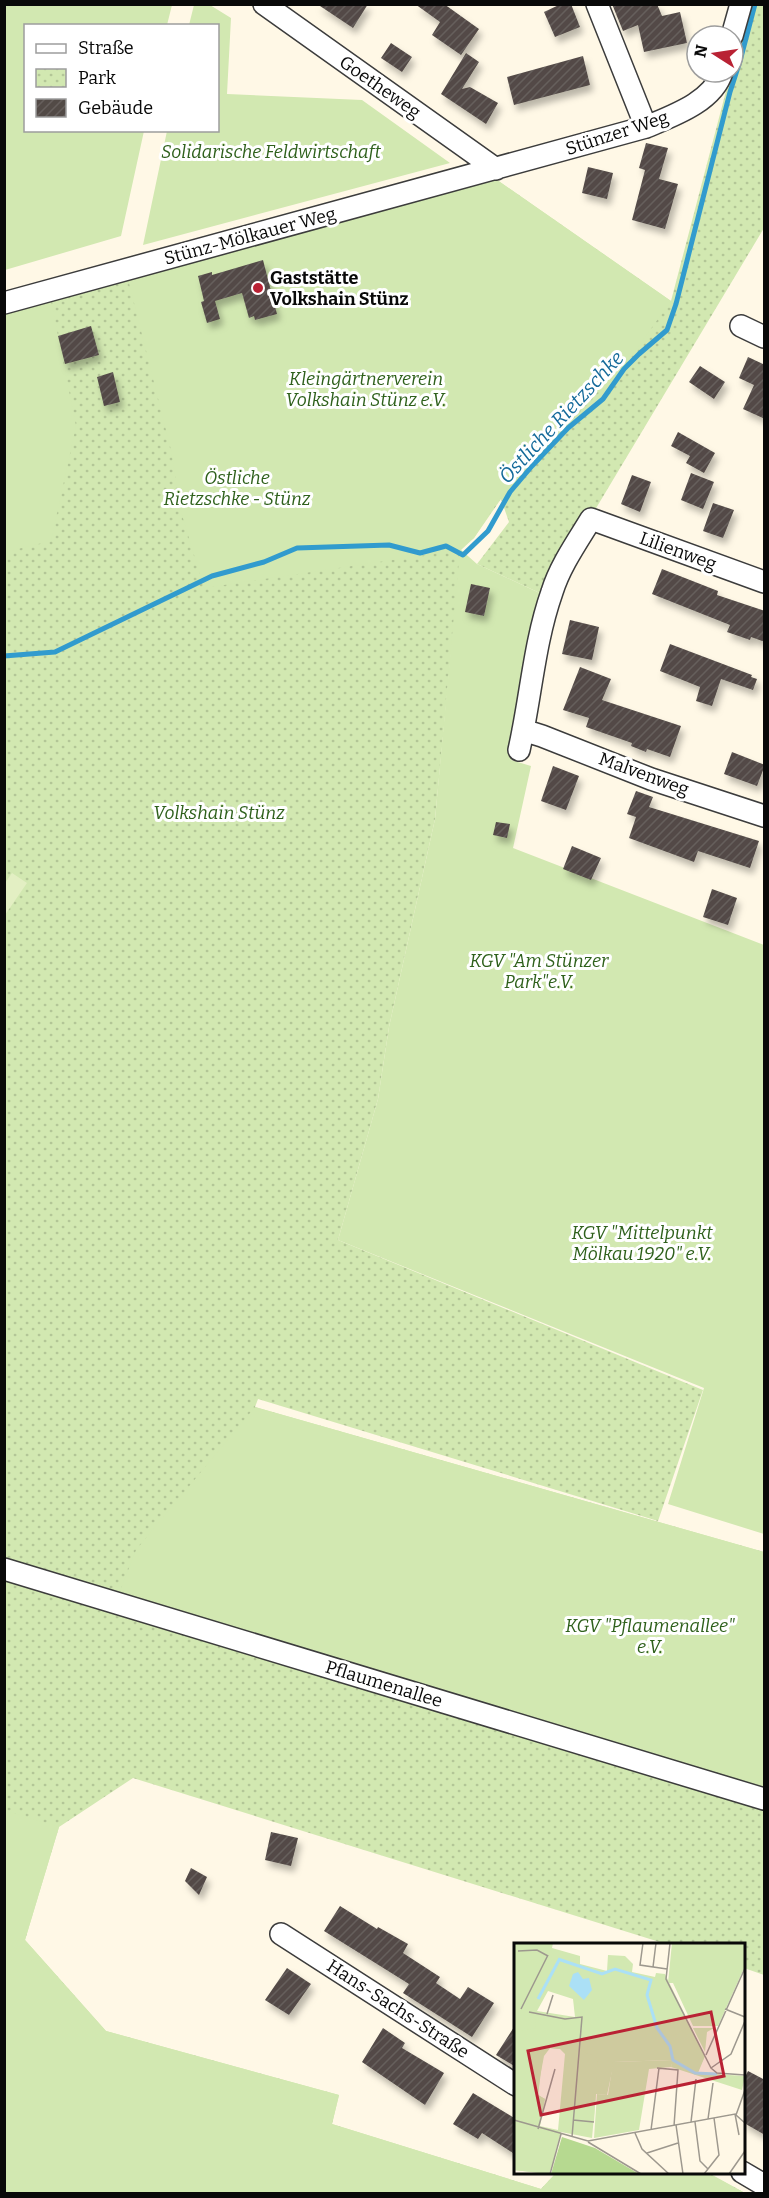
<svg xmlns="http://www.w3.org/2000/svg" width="769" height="2198" font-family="Bitter,serif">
  <defs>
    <pattern id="park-dots" width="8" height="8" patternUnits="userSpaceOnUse" patternTransform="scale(1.5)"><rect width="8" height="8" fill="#d2e8b1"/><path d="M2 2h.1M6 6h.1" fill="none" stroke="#b3c697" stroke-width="1.8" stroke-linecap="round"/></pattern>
    <pattern id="building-hatch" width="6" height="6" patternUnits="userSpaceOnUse" patternTransform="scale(1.5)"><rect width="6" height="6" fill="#524a46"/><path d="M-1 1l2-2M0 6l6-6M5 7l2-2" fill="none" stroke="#665f5c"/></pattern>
    <filter id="shadow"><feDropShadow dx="3.5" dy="6" stdDeviation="3" flood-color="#0004"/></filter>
  </defs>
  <rect width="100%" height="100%" fill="#fff8e6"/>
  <path fill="url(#park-dots)" d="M754,5H764V228L544,595L477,564L509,522L501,499L474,538L461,550L435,819L389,1027L378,1099L338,1240L703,1390L658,1521L258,1399L255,1407L764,1552V1975L744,1968V1944H666L133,1778L59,1827L25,1940L106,2031L339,2095L332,2124L541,2189L556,2173L707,2172L745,2193L5,2194V314L490,175L671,301L731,72H733L736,51Z"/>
  <path fill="#d2e8b1" d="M5,4L172,5L167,25L26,26V130L144,131L121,236L5,270Z
    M194,5H210L231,18L227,94L362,100L450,163L143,245L167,131L218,130V26L189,25Z
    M490,175L671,301L611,384L581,403L520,468L474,538L460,549L477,564L544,595L520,723L511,760L531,766L513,848L764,945V1534L668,1504L704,1388L338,1240L378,1099L389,1027L435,819L460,550L204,588L182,515L171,450L128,279Z
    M51,301L76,426L51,541L5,552V314Z
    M255,1407L764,1552V1786L118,1596L136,1550Z
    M4,1810L59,1827L25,1940L106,2031L339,2095L332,2124L541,2189L556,2173H707L745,2193H5Z"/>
  <path fill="#e3efc3" d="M12,873L27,883L5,915V883Z"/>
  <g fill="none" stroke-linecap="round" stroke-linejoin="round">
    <path stroke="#319bce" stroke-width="5" d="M4,656L55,652L212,576L264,562L297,548L389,545L420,553L446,546L463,555L488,531L510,492L532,466L568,428L603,399L624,369L639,354L667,330L676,304L730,92L740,61L755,4"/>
  </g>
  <path fill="url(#building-hatch)" filter="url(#shadow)" d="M317,4H368L353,28Z
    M415,4H444L479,29L461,55L432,35L440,22Z
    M561,4H571L580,27L555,37L544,12Z
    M612,4H657L662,16L680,12L687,43L644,52L638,25L623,31Z
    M391,43L412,57L402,72L381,58Z
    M466,53L479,62L462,89L470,87L498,103L486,124L441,94Z
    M583,56L590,85L514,105L507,77Z
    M646,143L668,148L659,179L678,184L665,229L632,220L645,170L639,168Z
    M588,167L613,173L607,199L582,193Z
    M263,260L277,314L255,320L254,316L249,318L242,293L215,301L220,319L207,323L201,302L204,301L198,276L212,272V275Z
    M91,326L99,355L65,364L58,336Z
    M748,357L763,364L765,362V419L743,409L754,385L739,378Z
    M700,366L725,382L714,399L689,382Z
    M113,372L120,402L104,406L97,377Z
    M678,432L715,453L704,473L686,463L690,456L671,446Z
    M691,473L714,482L703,509L681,500Z
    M632,475L651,482L640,512L621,504Z
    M713,503L734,510L723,538L703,531Z
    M662,569L718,591L717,595L765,611V642L751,637L750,640L727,632L730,625L652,594Z
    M471,584L490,588L484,616L465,612Z
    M570,620L599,627L592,660L562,654Z
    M670,644L752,675L751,677L757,679L753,690L721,679L712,706L696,701L700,687L660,671Z
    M580,667L611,679L602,700L681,726L670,757L647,749L646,752L631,746L632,743L586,727L589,718L563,710Z
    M732,752L765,765L757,786L724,774Z
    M553,766L579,776L566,810L541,801Z
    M636,791L653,797L649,807L759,841L750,868L698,851L694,862L629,838L636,817L627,814Z
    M496,822L510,824L507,838L493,835Z
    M572,846L601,858L591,880L563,869Z
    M712,889L737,898L728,925L703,917Z
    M271,1832L298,1838L291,1866L265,1860Z
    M191,1868L207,1877L199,1895L185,1881Z
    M340,1906L377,1929L378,1927L408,1944L403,1953L440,1977L436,1983L460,1999L468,1987L494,2003L472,2037L403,1993L409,1984L324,1931Z
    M287,1968L311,1984L289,2015L265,2000Z
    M516,2024V2067L496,2055Z
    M383,2028L405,2043L402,2048L444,2073L425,2105L362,2062Z
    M748,2071L765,2080V2135L744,2123V2079Z
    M473,2093L516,2119V2155L482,2133L478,2139L453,2124Z"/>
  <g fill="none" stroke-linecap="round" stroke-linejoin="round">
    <defs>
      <path id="minor" d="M264,4L496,169
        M597,4L646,127
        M732,36L741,4
        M4,303L646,127C672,116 713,102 722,72
        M741,326L764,337
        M523,730L542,736L651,779L764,816
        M519,750C531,697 534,643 552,592C560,566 577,542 591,519L764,582
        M4,1569L764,1799
        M281,1934L516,2085
        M742,2172L764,2185"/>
    </defs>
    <use href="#minor" stroke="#3c3c3c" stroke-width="24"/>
    <use href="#minor" stroke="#fff" stroke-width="21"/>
  </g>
  <circle fill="#b92234" stroke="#fff" stroke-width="2" cx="258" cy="288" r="6"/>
  <g text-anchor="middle" stroke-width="6" stroke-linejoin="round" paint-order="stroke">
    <g font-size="18" fill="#090909" stroke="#fff">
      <text transform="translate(380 87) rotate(35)" y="6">Goetheweg</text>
      <text transform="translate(617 133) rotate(-18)" y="6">Stünzer Weg</text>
      <text transform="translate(250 236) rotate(-15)" y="6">Stünz-Mölkauer Weg</text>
      <text transform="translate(678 551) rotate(20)" y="6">Lilienweg</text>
      <text transform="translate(644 774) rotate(20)" y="6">Malvenweg</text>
      <text transform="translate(384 1684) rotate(17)" y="6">Pflaumenallee</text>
      <text transform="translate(398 2009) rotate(33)" y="6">Hans-Sachs-Straße</text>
    </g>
    <g font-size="18" font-style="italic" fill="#2e601b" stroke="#fff">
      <text x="271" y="158">Solidarische Feldwirtschaft</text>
      <text x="366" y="385">Kleingärtnerverein<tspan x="366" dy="21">Volkshain Stünz e.V.</tspan></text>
      <text x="237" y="484">Östliche<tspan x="237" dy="21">Rietzschke - Stünz</tspan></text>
      <text x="219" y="819">Volkshain Stünz</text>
      <text x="539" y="967">KGV "Am Stünzer<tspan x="539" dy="21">Park"e.V.</tspan></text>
      <text x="642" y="1239">KGV "Mittelpunkt<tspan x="642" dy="21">Mölkau 1920" e.V.</tspan></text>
      <text x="650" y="1632">KGV "Pflaumenallee"<tspan x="650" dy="21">e.V.</tspan></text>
    </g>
    <g font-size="18" font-weight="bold" fill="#090909" stroke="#fff" text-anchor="start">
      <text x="270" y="284">Gaststätte<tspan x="270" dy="21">Volkshain Stünz</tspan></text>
    </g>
    <g font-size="20" font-style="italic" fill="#146a9a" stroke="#fff">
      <text transform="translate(561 417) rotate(-47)" y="7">Östliche Rietzschke</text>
    </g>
  </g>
  <g transform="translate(514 1943)">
    <rect width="231" height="231" fill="#fff8e6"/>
    <path d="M48,194L81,205L125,231H37Z" fill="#b6d990"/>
    <path d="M0,0H39L38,5L66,13V21L93,28L94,12L111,13L119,21L118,29L141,34L142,30L151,31L191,113L184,130L231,133L228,147L157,124L158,118L163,119L159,117L100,119L93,152L82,151L78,195L47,189L35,231L0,227ZM34,48L59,56L61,74L23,68ZM36,105L46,106L51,111L44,187L26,183L31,156L24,152L26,134L30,113Z" fill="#d2e8b1" fill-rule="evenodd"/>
    <path d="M0,0H18L34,14L7,66H0ZM158,0H231V23L204,83H179L159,40H154ZM146,61L164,62L172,78L152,83ZM21,71L49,76L46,106L36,105L29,113L24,152L31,156L23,182L0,173V89L22,85ZM176,84L191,113L183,130L159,117L157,124L135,126L125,187L80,195L83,151L94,152L99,119L159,117L151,96ZM179,85H200L193,89L191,109ZM66,107L84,115L80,179L60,177ZM0,197L42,209L35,231L0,227Z" fill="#d2e8b1"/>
    <path d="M64,29L69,36L75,35L78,47L70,57L55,43L59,31Z" fill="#abe0f6"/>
    <path fill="none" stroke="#abe0f6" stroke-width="3" d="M44,16L88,31L101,26L137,37L133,52L143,85L156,103L159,117L181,130L203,131M24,56L45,17"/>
    <path fill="none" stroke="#9d988e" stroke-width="1.5" d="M129,0L126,22L153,26M156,0L152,36L197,125L203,130L231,132M4,8L23,7L34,13M139,24L142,0M7,66L34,12M211,66L231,74M15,69L51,76L68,74L58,194M33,71L39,52M192,112L231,25M143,125L164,127L160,183M197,125L217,111L231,78M231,147L222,172L231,180M194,176L199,140M0,177L74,198L221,171L225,192M59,177L80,179M177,179L182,136M181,179L186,218L194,226M162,182L169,231M24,186L41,126M137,187L145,125M121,190L128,206L155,231M74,199L127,231M133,210L164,200M36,231L47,191M190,231L205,212L200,175M215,231L231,208"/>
    <path fill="#b92234" fill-opacity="0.15" stroke="#b92234" stroke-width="3" d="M197,69L210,133L27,172L14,108Z"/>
    <rect width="231" height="231" fill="none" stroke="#090909" stroke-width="3"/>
  </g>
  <rect width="769" height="2198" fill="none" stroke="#090909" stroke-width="12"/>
  <rect x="24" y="24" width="195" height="108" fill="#ffffff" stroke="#9d9d9d" stroke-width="1.5"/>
  <rect x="36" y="44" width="30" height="9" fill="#ffffff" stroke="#9d9d9d" stroke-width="1.5"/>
  <text x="78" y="54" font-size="18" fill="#090909">Straße</text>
  <rect x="36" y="69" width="30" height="18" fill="url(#park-dots)" stroke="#9d9d9d" stroke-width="1.5"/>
  <text x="78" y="84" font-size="18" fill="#090909">Park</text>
  <rect x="36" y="99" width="30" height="18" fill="url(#building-hatch)" stroke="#9d9d9d" stroke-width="1.5"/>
  <text x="78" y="114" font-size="18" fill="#090909">Gebäude</text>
  <g transform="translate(715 54) rotate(282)"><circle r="28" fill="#ffffff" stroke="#9d9d9d" stroke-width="1.5"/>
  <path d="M0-4.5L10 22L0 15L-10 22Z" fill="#b92234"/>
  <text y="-9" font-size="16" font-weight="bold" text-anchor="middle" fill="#090909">N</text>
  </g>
</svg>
